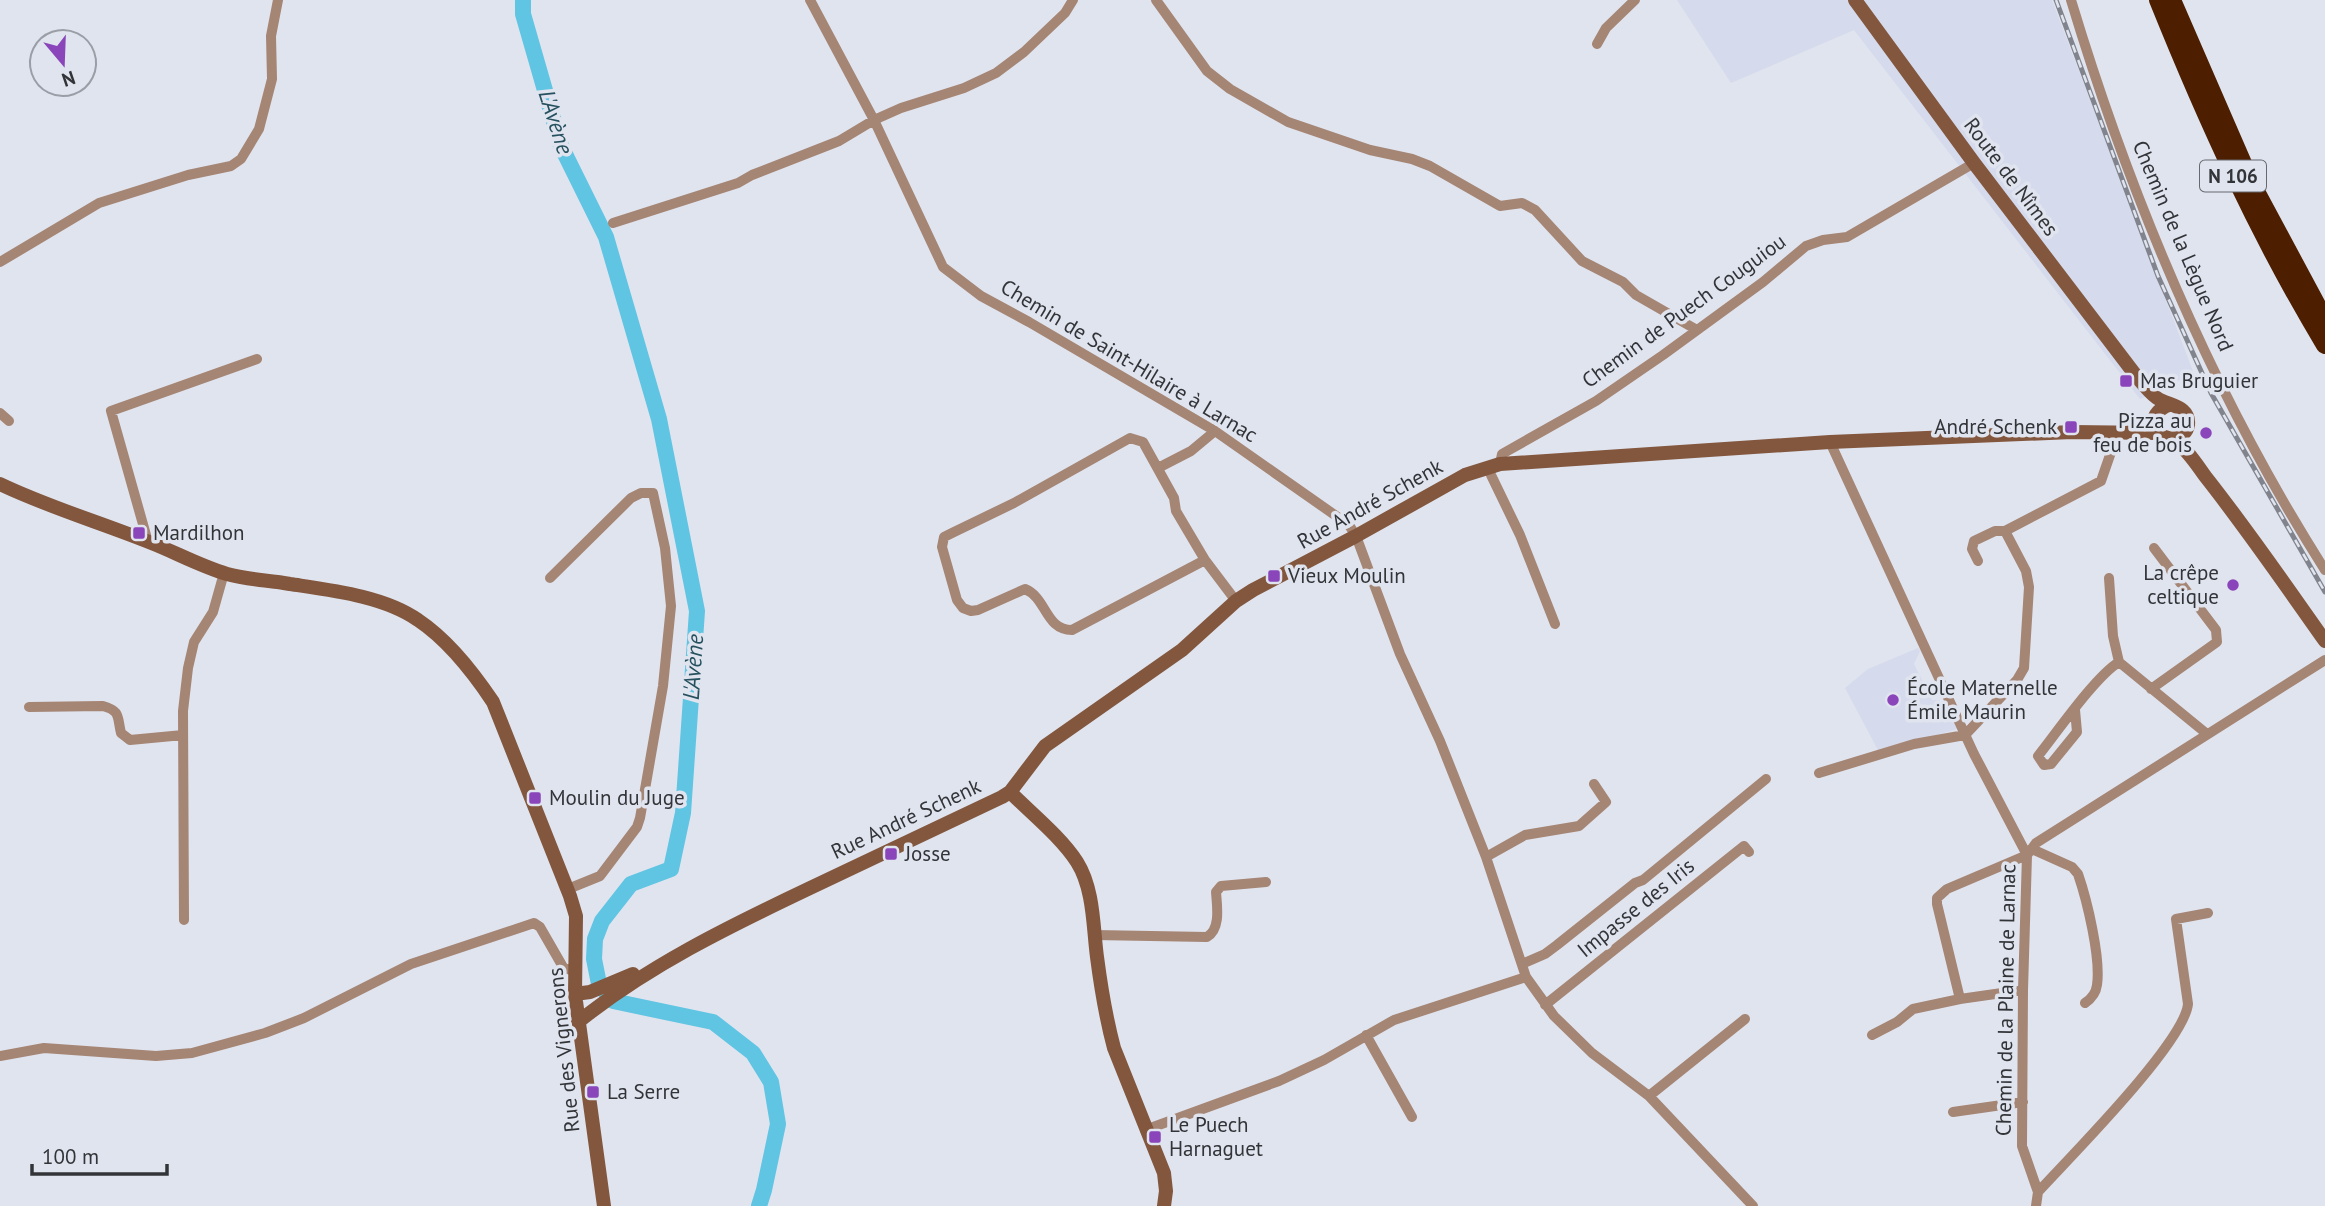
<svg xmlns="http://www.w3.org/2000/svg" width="2325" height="1206" font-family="'PT Sans',sans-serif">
  <rect width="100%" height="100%" fill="#e0e4ef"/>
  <path fill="#d5daec" d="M1677,0H2052L2194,374L2140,399L1854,30L1731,83Z
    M1918,648L1920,651L1914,664L1932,700H1939L1946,706L1957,729L1879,752L1845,688L1868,669Z"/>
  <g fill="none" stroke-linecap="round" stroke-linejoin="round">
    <path stroke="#60c4e3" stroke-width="16" d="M523,0V14L561,146L606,237L659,419L697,611L683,813L671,869L631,884L602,921L595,939L594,959L599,984L613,1001L713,1022L753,1053L771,1082L778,1124L764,1190L759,1206"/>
    <path stroke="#a58574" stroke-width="10" d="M810,0L874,120L943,267L981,296L1029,322L1215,431L1349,525L1356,536L1400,654L1440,741L1486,857L1526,977L1554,1016L1592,1053L1649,1096L1753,1206
      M1156,0L1207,71L1230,89L1288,122L1370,150L1412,159L1430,166L1500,206L1522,203L1535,210L1582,261L1623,282L1636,295L1697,330
      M2071,0C2131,199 2213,394 2325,570
      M1597,44L1606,28L1635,0
      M613,223L738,183L752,175L839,141L874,120L901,108L964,88L996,73L1024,52L1065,13L1073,0
      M0,262L99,203L188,175L231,166L241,159L259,129L272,79L271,36L278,0
      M0,413L9,421
      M1830,442L1974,754L2027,855L1947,889L1937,898V904L1960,999
      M1500,464L1502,454L1596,401L1663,355L1763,282L1806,246L1823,240L1847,237L1974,163
      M1489,466L1491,475L1520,535L1555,624
      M1158,468L1191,451L1215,431
      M148,542L111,411L257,359
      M1205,560L1072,630C1045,630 1047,598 1025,589L978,610L971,611L963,608L957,600L942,547L944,537L952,533L1014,503L1130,438L1143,442L1174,498L1176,511L1205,560L1236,601
      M1978,561L1972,549L1974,541L1995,531H2005L2101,481L2118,432
      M550,578L631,498L641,493H653L665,548L671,606L663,686L640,818L637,827L600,876L568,889
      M2109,578L2113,636L2119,662L2207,734
      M2151,689L2217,642L2216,630L2154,548
      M29,707L103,706C121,711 117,717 121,733L130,740L183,735
      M2075,710L2077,732L2051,764L2044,765L2038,756C2058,731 2095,677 2119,662
      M1965,735L2017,680L2024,668L2029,587L2026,571L2005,531
      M1819,773L1914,744L1965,735
      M2032,849L2072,867L2078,874C2087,900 2101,958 2097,985C2096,993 2091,999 2085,1003
      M1486,857L1525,835L1579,826L1606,802L1594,784
      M184,920L183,711L188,668L194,642L213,612L224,573
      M1094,935L1207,937C1221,929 1217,906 1216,892L1221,886L1266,882
      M1522,964L1545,954L1557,945L1635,883L1643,880L1766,779
      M1545,1005L1744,846L1749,852
      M1366,1035L1412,1117
      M1872,1035L1897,1022L1913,1009L1960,999L2023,990
      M0,1056L44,1048L156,1056L192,1053L265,1033L304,1018L411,964L534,923L540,927L563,967L575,972
      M1649,1096L1745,1019
      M1953,1112L2023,1102
      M1145,1130L1279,1081L1324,1060L1394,1020L1526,977
      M2038,1192C2069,1158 2184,1043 2188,1004L2176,919L2208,913
      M2036,1206L2038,1192L2022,1146L2023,990L2027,855L2036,843L2325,660"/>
    <path stroke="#83573e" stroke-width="14" d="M1855,0L1974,163L2137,377C2143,384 2149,392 2157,398C2168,406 2190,405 2188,425C2187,433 2180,437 2172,439
      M2169,405C2158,409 2150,418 2155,430C2160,438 2166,436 2173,440C2185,446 2197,465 2205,476C2247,529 2286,586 2325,641
      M0,484C48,507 99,522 149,542C175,552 200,566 227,574C248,580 269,580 290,584C330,590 384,596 418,620C448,640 473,672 493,702L570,896L576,916L575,994L604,1206
      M1010,792C1031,813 1061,837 1077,862C1094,889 1093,927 1097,957C1101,988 1106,1018 1114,1048L1164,1173L1166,1191L1164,1206
      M575,994L590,992L633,974
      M578,1022C648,966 728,927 808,889C873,858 937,828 1002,797L1010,792L1045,746L1182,650L1236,601L1253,590L1356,536L1465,475L1500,464L1830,442L2072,432L2157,433"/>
    <path stroke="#4d1f00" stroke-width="18" d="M2158,0C2206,119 2258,234 2325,345
      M2172,0L2252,184L2325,320"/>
    <defs>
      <path id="rail" d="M2056,0L2158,276L2211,393L2325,592"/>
    </defs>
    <use href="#rail" stroke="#81848c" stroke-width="5"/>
    <use href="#rail" stroke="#e0e4ef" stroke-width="2.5" stroke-dasharray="8" stroke-linecap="butt"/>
  </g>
  <g fill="#8945b9" stroke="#e0e4ef" stroke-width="2.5">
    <rect x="2119" y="374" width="14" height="14" rx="3.5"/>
    <rect x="2064" y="420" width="14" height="14" rx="3.5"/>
    <circle cx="2206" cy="433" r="7"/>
    <rect x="132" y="526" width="14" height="14" rx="3.5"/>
    <rect x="1267" y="569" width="14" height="14" rx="3.5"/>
    <circle cx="2233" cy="585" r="7"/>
    <circle cx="1893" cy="700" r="7"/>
    <rect x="528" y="791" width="14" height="14" rx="3.5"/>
    <rect x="884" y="847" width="14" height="14" rx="3.5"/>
    <rect x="586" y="1085" width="14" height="14" rx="3.5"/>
    <rect x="1148" y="1130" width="14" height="14" rx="3.5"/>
  </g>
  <g text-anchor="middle" stroke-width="7" stroke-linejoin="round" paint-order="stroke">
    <rect fill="#e0e4ef" stroke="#66696f" stroke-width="2" x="2200" y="160.5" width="66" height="31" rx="5"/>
    <g font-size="19" font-weight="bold" fill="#323438">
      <text x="2233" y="183">N 106</text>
    </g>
    <g font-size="21" fill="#323438" stroke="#e0e4ef">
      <text transform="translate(2011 177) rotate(53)" y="7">Route de Nîmes</text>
      <text transform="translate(2183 246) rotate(67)" y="7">Chemin de la Lègue Nord</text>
      <text transform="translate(1684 311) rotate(-36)" y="7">Chemin de Puech Couguiou</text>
      <text transform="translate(1129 361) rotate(31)" y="7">Chemin de Saint-Hilaire à Larnac</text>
      <text transform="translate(1370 504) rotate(-29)" y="7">Rue André Schenk</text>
      <text transform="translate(906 819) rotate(-25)" y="7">Rue André Schenk</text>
      <text transform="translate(1636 908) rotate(-39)" y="7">Impasse des Iris</text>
      <text transform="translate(2006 1000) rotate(-89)" y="7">Chemin de la Plaine de Larnac</text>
      <text transform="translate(564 1050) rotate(-96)" y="7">Rue des Vignerons</text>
    </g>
    <g font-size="21" fill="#323438" stroke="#e0e4ef" text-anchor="start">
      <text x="2140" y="388">Mas Bruguier</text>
      <text x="2192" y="428" text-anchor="end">Pizza au<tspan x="2192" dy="24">feu de bois</tspan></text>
      <text x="2057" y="434" text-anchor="end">André Schenk</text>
      <text x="153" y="540">Mardilhon</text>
      <text x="2219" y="580" text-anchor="end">La crêpe<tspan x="2219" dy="24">celtique</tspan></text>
      <text x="1288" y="583">Vieux Moulin</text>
      <text x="1907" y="695">École Maternelle<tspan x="1907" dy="24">Émile Maurin</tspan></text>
      <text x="549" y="805">Moulin du Juge</text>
      <text x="905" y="861">Josse</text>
      <text x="607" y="1099">La Serre</text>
      <text x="1169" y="1132">Le Puech<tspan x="1169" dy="24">Harnaguet</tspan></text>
    </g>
    <g font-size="23" font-style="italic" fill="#26515f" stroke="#e0e4ef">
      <text transform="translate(556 122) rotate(72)" y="8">L'Avène</text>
      <text transform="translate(693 667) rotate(-86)" y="8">L'Avène</text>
    </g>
  </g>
  <g transform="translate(63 63) rotate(161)"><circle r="33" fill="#e0e4ef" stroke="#9a9ea6" stroke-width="2"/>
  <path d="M0-5L12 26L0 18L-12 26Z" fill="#8945b9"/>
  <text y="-10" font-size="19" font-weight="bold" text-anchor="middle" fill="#323438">N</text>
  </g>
  <path d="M32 1164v10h135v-10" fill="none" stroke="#323438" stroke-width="3.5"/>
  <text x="42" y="1164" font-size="21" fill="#323438" stroke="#e0e4ef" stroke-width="5" paint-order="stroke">100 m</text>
</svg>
